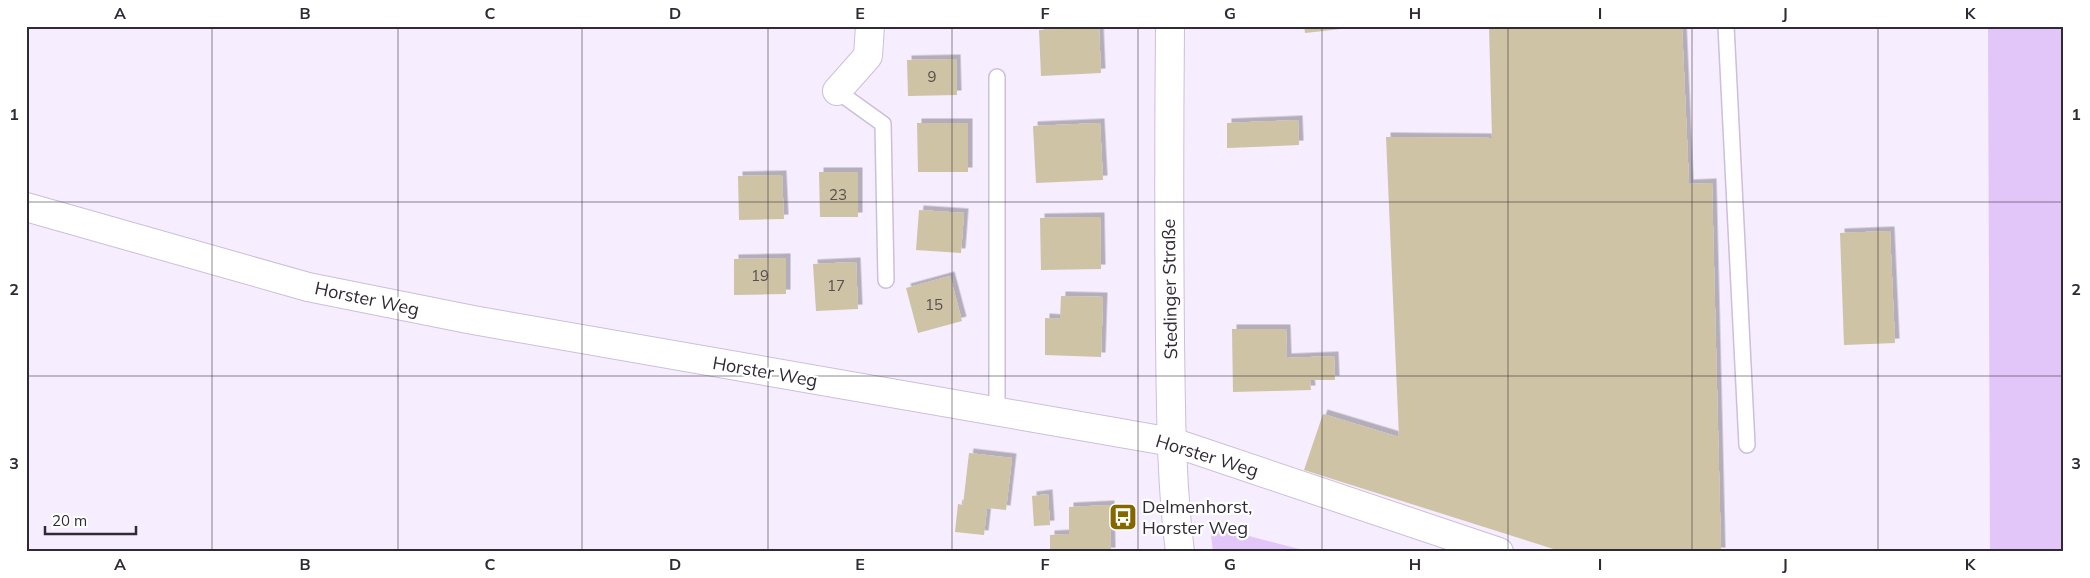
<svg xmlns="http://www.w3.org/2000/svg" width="2090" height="578" font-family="Mulish,sans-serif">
  <defs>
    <filter id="shadow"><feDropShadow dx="4.5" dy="-4.5" stdDeviation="0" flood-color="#0004"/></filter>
  </defs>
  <rect width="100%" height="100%" fill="#f6edfe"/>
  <path fill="#e2c6fa" d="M1988,26H2064V552H1990Z
    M1210,526L1311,552H1213Z"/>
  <path fill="#cec3a5" filter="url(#shadow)" d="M1304,26H1341V29L1305,33Z
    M1489,26H1682L1689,184L1712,183L1721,552H1563L1304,470L1323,414L1399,437L1386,137L1492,138Z
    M1099,28L1101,73L1041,76L1039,30Z
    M956,59L957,95L908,96L907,60Z
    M1298,120L1299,145L1227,148V123Z
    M917,123H968V172H918Z
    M1100,123L1103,180L1036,183L1033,126Z
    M819,172H858V217H820Z
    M782,175L784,219L739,220L738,176Z
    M919,210L964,213L961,253L916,250Z
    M1100,217L1101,269L1041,270L1040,218Z
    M1890,231L1895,343L1844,345L1840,233Z
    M786,258V294L734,295V259Z
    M856,262L858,309L816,311L813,264Z
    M950,276L962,321L918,333L906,288Z
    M1061,296L1103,297L1101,357L1045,355V318L1060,319Z
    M1232,329H1286L1287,358L1334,356L1335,380H1310L1311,390L1233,392Z
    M969,453L1012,458L1006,510L987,508L984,535L955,532L958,504L963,505Z
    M1048,494L1050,525L1034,526L1032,496Z
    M1110,505L1111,552H1050V535L1069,534V507Z"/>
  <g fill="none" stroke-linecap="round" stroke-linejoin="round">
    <defs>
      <path id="service" d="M1726,26L1747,445
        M837,91L883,124L886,280
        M997,412V77"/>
      <path id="minor" d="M837,91L868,56L870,26
        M1172,442L1499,552"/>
      <path id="tertiary" d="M26,207L308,287L473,320L1172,442"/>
      <path id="secondary" d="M1170,26C1169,131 1169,236 1170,340C1171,411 1171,482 1180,552"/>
    </defs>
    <use href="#service" stroke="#cdbeda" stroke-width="18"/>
    <use href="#minor" stroke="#cdbeda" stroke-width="30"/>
    <use href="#tertiary" stroke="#cdbeda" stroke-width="30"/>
    <use href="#secondary" stroke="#cdbeda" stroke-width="30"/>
    <use href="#service" stroke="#fff" stroke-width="15"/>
    <use href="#minor" stroke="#fff" stroke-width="28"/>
    <use href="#tertiary" stroke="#fff" stroke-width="28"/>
    <use href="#secondary" stroke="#fff" stroke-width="28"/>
  </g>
  <path fill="none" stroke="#302a35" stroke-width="1" stroke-opacity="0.55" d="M212,26V552M398,26V552M582,26V552M768,26V552M952,26V552M1138,26V552M1322,26V552M1508,26V552M1692,26V552M1878,26V552M26,202H2064M26,376H2064"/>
  <defs>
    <symbol id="bus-square" viewBox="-11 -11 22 22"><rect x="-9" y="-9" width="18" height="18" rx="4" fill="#856700" stroke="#fff"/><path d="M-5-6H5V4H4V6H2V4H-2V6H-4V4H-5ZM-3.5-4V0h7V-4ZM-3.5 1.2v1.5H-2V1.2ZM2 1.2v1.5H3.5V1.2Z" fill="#fff"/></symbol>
  </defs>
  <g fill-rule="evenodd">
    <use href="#bus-square" x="1107" y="501" width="32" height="32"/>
  </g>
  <g text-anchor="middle" stroke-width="4.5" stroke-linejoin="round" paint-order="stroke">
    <g font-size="15" fill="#585051">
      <text x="932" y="82">9</text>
      <text x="838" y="200">23</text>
      <text x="760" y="281">19</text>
      <text x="836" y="291">17</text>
      <text x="934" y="310">15</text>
    </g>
    <g font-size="18" fill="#302a35" stroke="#fff">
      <text transform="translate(1170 289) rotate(-91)" y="6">Stedinger Straße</text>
      <text transform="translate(367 299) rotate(12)" y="6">Horster Weg</text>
      <text transform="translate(765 372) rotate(10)" y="6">Horster Weg</text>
      <text transform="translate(1207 456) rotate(17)" y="6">Horster Weg</text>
    </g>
    <g font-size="18" fill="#302a35" stroke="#fff" text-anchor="start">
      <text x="1142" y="513">Delmenhorst,<tspan x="1142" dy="21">Horster Weg</tspan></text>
    </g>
  </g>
  <rect width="2090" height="578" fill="none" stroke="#ffffff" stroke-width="55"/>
  <path d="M45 526v8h91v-8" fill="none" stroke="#302a35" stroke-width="2.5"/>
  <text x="52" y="526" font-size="15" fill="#302a35" stroke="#ffffff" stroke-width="4" paint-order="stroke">20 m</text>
  <rect x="28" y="28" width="2034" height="522" fill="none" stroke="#302a35" stroke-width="2"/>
  <g font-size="16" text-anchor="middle" font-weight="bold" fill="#302a35">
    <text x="120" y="19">A</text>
    <text x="305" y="19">B</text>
    <text x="490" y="19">C</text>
    <text x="675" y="19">D</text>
    <text x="860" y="19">E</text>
    <text x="1045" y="19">F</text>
    <text x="1230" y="19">G</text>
    <text x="1415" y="19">H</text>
    <text x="1600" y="19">I</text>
    <text x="1785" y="19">J</text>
    <text x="1970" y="19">K</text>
    <text x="14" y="120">1</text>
    <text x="2076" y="120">1</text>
    <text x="14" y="295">2</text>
    <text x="2076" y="295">2</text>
    <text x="14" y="469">3</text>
    <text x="2076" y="469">3</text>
    <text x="120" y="570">A</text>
    <text x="305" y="570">B</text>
    <text x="490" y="570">C</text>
    <text x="675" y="570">D</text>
    <text x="860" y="570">E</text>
    <text x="1045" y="570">F</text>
    <text x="1230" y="570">G</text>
    <text x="1415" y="570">H</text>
    <text x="1600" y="570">I</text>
    <text x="1785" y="570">J</text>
    <text x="1970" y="570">K</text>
  </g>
</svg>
